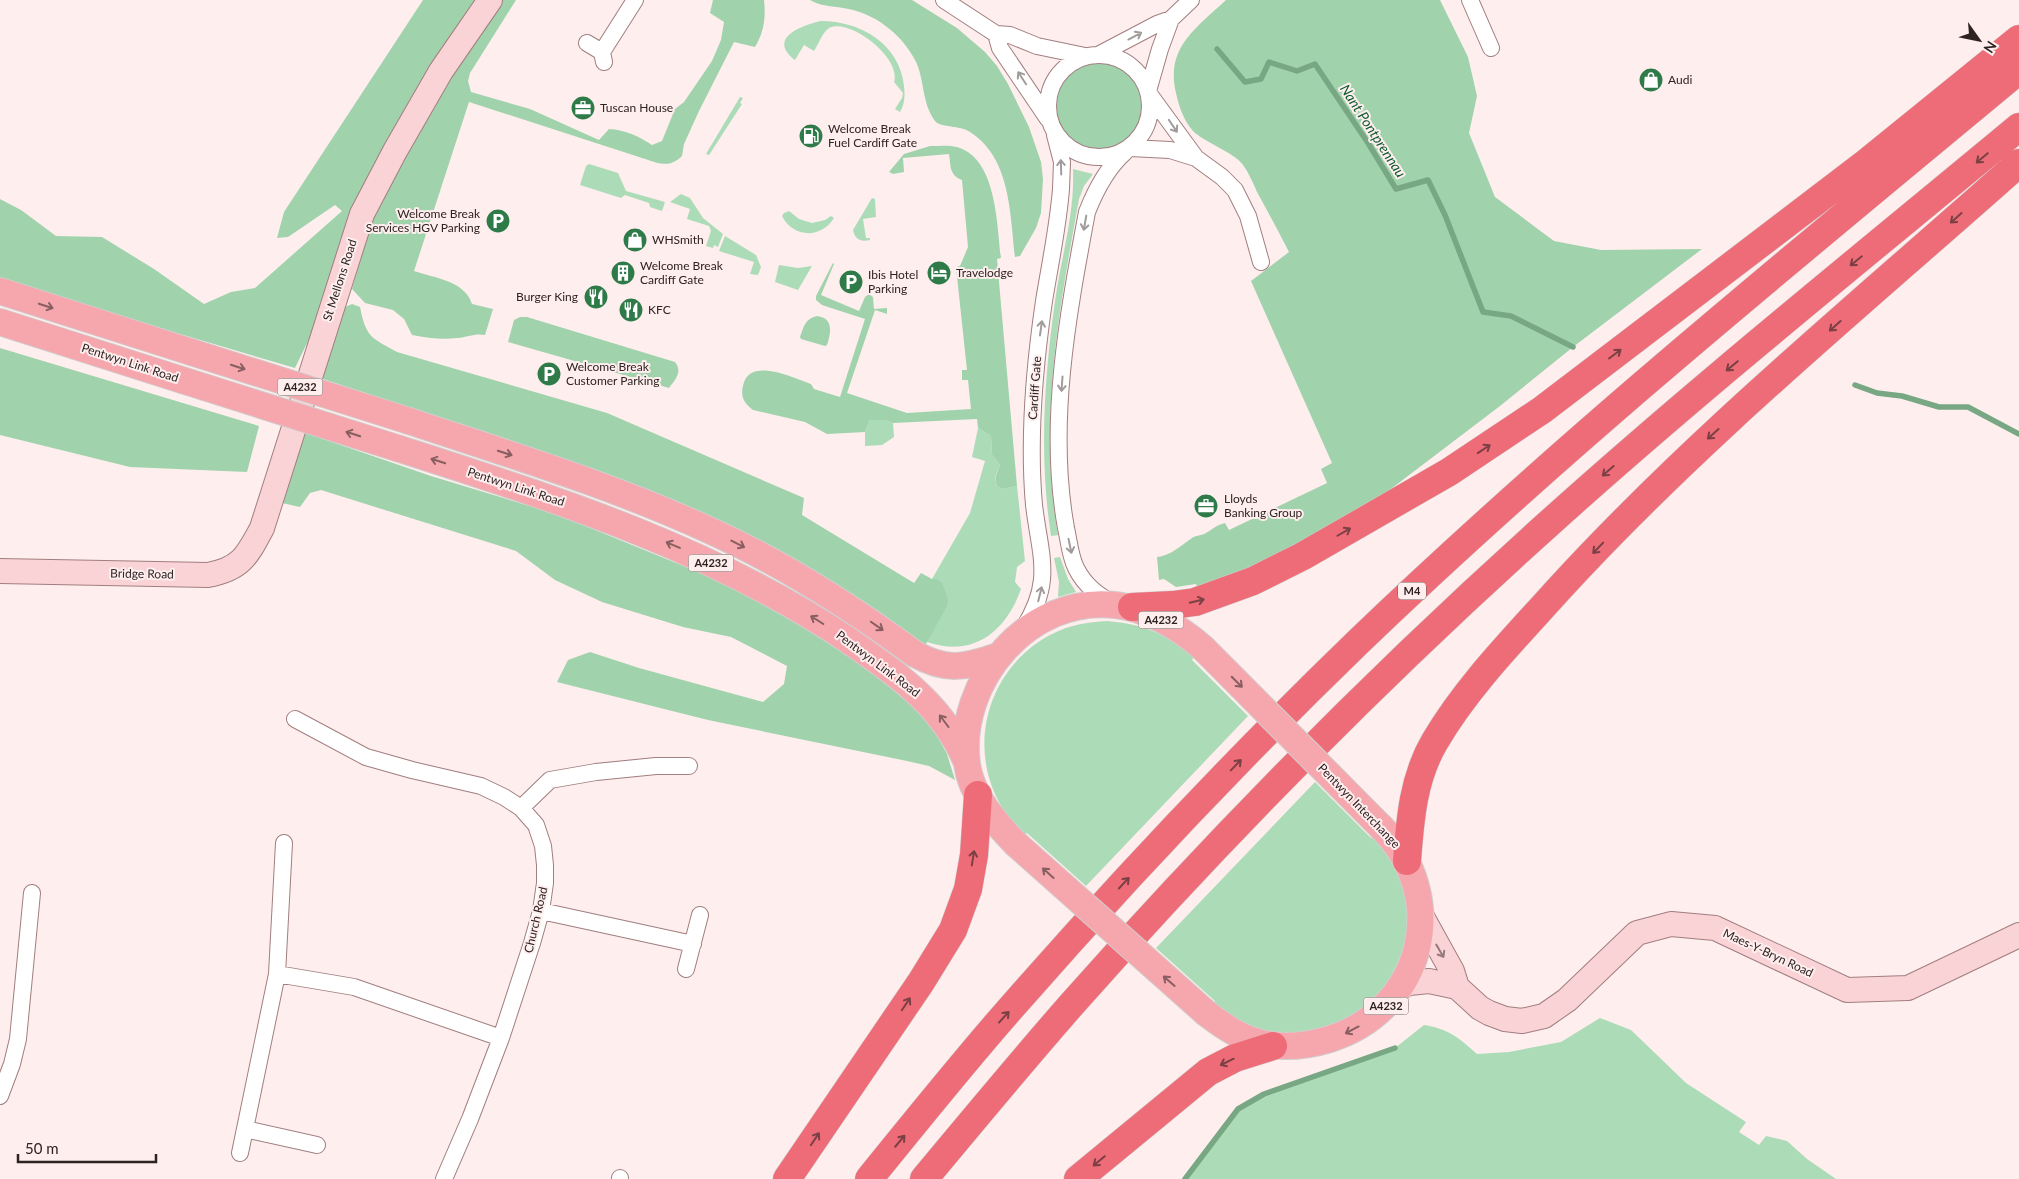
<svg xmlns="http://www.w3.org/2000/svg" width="2019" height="1179" font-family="Lato,sans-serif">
  <rect width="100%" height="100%" fill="#feeeee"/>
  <path fill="#acdbb7" d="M821,21C860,21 900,44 904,86C905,95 905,104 900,112L895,109L902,98L903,93L894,82C902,57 848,17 829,28C822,33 818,45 814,51L804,45L795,60C766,38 803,25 821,21Z
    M740,97L743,98L740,103L742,104L709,155L706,154Z
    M589,164L618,173L626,191L665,202L662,211L650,207L649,203L625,195L621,198L580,185L586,166Z
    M1073,169L1093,174L1084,186L1079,199C1059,309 1038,423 1058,535L1051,536C1039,458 1044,379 1055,301C1061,258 1075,214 1073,169Z
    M681,194L690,198L703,218L723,234L718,247L714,245L713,248L706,246L711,231L709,226L687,219L690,209L670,202Z
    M872,198L875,199L876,217L863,219L866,238H870V240C861,242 855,240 853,230Z
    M789,211L799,219L812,223L825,220L831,216L834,218C821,239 793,238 782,216L784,213Z
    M725,236L756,255L761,267L758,275L750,274L754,262L719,251Z
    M779,265L798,268L812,266L798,290L775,282Z
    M870,420H886L893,423L894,437L882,445L865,446V432Z
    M978,428L991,436L992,455L1000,465C996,474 993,478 998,487L1003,489L1017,486L1025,561L1017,567L1015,582L1021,589C1006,631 974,658 927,642L948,598L943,588L932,579L970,513L985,461L972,457Z
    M1060,557L1068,579L1076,592L1058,597L1059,582L1054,558Z
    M1107,621C1145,624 1165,634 1194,657L1192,660L1248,716L1086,886L1027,833L1024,835C1015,825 1005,815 999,802C966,741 991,665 1052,634C1069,625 1088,622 1107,621Z
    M1315,782L1371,838L1373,836C1385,852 1397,868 1403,888C1417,936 1394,992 1351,1016C1341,1022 1330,1026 1320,1029C1305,1033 1289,1035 1274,1033C1251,1029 1233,1017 1213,1004L1215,1001L1156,948Z
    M1600,1018L1631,1030L1686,1083L1746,1122L1739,1132L1759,1145L1766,1136L1787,1141L1807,1159L1836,1179H1185L1238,1109L1264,1094L1395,1048L1424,1025C1449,1029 1459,1038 1477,1054L1509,1052L1561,1042Z"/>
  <path fill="#a0d2ac" d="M423,0H485L327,302L295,368L180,334L0,278V199L21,210L56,236L102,237L154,269L204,304L231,292L255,288L342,211L335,205L288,237L277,238L284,212Z
    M493,0H516L470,73L468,81L471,92L530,109L599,140L609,129C626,130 638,136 652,145L662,141L675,109L684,102L712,61L721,40L724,22L710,13L713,0H764C766,18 764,32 755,47L734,42L699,111L684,144L682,156C668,170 656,162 639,157L469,102L414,271C435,278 465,281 472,304L493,309L485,335C475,333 468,337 457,338C442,340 428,338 412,335L404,319L393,310L365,303L352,289L376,207Z
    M810,0H912L957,28L985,52L997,66L1008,84L1029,127L1041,162L1043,179L1041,213L1036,228L1020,256L1015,257C1010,215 1011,158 970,132C960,125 941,128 935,121C921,102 925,79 915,60C901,33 873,12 843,8C831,6 820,6 810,0Z
    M1226,0H1440L1468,57L1477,96L1469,133L1495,197L1554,241L1601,250L1702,249L1573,347L1500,406L1375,501L1262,562L1198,589L1196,584L1176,587L1164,579L1159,580L1157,557C1170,556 1182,545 1192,538C1196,535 1200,536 1204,534C1212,530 1216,525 1225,523L1229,530L1327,483L1321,469L1332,463L1251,281L1289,252C1279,232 1268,212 1257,192C1253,183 1249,173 1243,165C1234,152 1205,143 1193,131C1184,121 1179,107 1176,93C1165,48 1196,28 1226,0Z
    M1056 106a43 43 0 1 1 86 0a43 43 0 1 1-86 0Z
    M930,146C939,146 949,145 957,147C997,158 997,226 1001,258L997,259L1017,486L1003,489L998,487C993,478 997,474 1000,465L992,455L991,436L978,428L977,419L893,423L886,420H870L865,432L827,434L805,422L753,410C745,404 740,397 743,386C749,356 793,378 811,384L814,389L840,397L865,319L822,305L816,300V296L833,263L834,264L821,295L859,311L865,297L869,294L873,297L874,309L887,308V314L875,310L847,393L907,413L971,409L968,380H962V370H967L956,267L960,266L968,247L962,180C949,175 951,166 949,154L903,158L904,172L893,174L889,172L904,154Z
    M352,304L360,307C366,338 372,338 397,352L607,413L804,498L802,515L914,583L921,573L932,579H937L942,583L948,598L947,606L925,646L808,567L758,539L483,432L320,378L345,307Z
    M817,316C834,318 831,333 827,345L825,346L801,339L800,337C804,326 805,319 817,316Z
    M520,317H527L675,362C683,372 675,380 669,388L508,342L514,320Z
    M0,348L259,426L247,472L130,467L0,435Z
    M303,432L431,476L556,514L745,591L795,620L901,692L929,721L947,754L955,780L929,766L907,761L708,720L557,682L568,660L590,652L639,668L763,702L784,684L787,666L731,637L683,627L602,602L555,580L516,551L321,490L310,493L300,507L282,503Z"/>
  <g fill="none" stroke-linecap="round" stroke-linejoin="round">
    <path stroke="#77a783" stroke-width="5.5" d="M1217,49L1245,82L1261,79L1269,62L1297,71L1315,64L1368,143L1396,189L1428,180L1445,215L1483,312L1511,316L1573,347
      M1855,385L1877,393L1902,396L1939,407H1968L2019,434
      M1185,1179L1238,1109L1264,1094L1395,1048"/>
    <defs>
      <path id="street" d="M944,0L996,34L1010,35L1037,46L1085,56
        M1470,0L1491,48
        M996,34L1000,48L1048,119
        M587,43L602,52L604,62
        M602,52L635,0
        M1100,54L1157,24L1171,19L1191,0
        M1048 106a51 51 0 1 1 102 0a51 51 0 1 1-102 0Z
        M1148,91L1160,49L1171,19
        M1150,95L1196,158L1222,177L1235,190L1248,216L1261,262
        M1130,148L1170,150L1196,158
        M1114,604C1098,595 1085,586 1076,568C1070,556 1069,541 1066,528C1047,424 1068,314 1087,212C1096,189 1107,168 1125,152
        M1023,629C1054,581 1040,556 1034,505C1028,437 1034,369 1044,301C1050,264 1058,227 1061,189L1062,162L1055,135
        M295,719L366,757L412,770L481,786L504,797L521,808L536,825L543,846L545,865V883L541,911L532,943L501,1038L470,1119L444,1179
        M521,808L550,780L596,772L656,766H689
        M541,911L693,944
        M686,969L700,915
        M277,974L284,843
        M0,1096L12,1064L18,1039L32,893
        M245,1129L317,1145
        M240,1153L277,974L354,987L501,1038
        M620,1179V1178"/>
      <path id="secondary" d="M0,571L208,575C241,569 247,556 262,528L362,214L395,151L441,71L490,0
        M1421,915L1452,971L1457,987
        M1402,986L1409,983L1429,981L1457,987L1480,1008L1489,1013L1505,1019L1522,1021L1544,1016L1567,1000L1637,933L1671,924L1715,928L1847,990L1908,988L2019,935"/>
      <path id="primary" d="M0,291L191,352
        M0,322L182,380
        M409,421C511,455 614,486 711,531C784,564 851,607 915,654C947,672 965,667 998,656
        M400,449C555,499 711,548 848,640C898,675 943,705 967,763
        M1016,844C995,823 971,795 967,764C956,681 1029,595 1115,605C1147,608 1179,627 1203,648
        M1206,1013C1220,1024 1234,1034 1251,1040C1276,1049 1304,1047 1330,1039C1424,1009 1451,897 1381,827"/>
      <path id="highway" d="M1132,607L1173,605L1195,602L1253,581L1303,556L1449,472L1542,410L1866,163L2019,39
        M1407,861C1410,820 1413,778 1435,741C1468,685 1515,638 1558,590C1700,435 1863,302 2019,163
        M787,1179L921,982L953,930L968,889L974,855L978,795
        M869,1179C911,1127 953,1075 997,1024C1111,893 1231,765 1356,644C1567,441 1794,257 2019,70
        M924,1179C973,1120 1022,1061 1072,1004C1221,836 1379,676 1546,526C1699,388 1860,259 2019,127
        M1078,1179L1208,1072L1235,1058L1273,1046"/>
    </defs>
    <use href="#street" stroke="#a17e7f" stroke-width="18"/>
    <use href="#secondary" stroke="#a17e7f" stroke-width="26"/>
    <use href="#primary" stroke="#d1cece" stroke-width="28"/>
    <use href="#highway" stroke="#d1cece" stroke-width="29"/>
    <use href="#street" stroke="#fff" stroke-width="16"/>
    <use href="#secondary" stroke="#fad3d6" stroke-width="24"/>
    <use href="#primary" stroke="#f5a7ad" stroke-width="26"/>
    <use href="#highway" stroke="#ee6c77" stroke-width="28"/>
    <defs>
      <path id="primary-bridge" d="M191,352L409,421
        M182,380L400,449
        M1203,648L1381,827
        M1016,844L1206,1013"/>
    </defs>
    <use href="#primary-bridge" stroke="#d1cece" stroke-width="28" stroke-linecap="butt"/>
    <use href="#primary-bridge" stroke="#f5a7ad" stroke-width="26"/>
  </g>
  <defs><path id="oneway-shaft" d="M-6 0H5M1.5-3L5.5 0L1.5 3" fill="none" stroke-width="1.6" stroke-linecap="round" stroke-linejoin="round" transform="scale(1.25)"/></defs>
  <g stroke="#a19c9c">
    <use href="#oneway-shaft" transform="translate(1135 36) rotate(-28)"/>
    <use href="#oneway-shaft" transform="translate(1022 78) rotate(-123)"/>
    <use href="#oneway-shaft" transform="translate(1173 126) rotate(56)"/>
    <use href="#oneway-shaft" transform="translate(1061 167) rotate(-92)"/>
    <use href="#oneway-shaft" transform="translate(1085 223) rotate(100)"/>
    <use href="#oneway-shaft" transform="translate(1041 328) rotate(-82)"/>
    <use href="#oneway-shaft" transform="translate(1062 384) rotate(94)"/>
    <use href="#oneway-shaft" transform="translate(1070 546) rotate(78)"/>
    <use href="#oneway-shaft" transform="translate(1040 594) rotate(-76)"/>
  </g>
  <g stroke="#7b4044">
    <use href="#oneway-shaft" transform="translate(1982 158) rotate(140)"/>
    <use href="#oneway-shaft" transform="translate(1956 218) rotate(138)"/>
    <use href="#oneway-shaft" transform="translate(1856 261) rotate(141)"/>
    <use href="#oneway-shaft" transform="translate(1835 326) rotate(138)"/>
    <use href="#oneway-shaft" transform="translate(1615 354) rotate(-37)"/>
    <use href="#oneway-shaft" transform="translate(1732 366) rotate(140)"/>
    <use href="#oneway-shaft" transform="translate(1713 434) rotate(138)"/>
    <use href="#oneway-shaft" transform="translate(1484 449) rotate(-34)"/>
    <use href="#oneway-shaft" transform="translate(1608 471) rotate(139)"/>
    <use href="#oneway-shaft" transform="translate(1344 532) rotate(-30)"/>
    <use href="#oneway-shaft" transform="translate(1598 548) rotate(134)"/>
    <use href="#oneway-shaft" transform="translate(1197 601) rotate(-14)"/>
    <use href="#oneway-shaft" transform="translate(1236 765) rotate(-46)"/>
    <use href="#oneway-shaft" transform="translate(973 858) rotate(-81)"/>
    <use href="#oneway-shaft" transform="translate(1124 883) rotate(-47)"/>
    <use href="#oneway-shaft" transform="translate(906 1004) rotate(-56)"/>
    <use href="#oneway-shaft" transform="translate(1004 1017) rotate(-48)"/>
    <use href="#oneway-shaft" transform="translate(1227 1062) rotate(154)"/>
    <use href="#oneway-shaft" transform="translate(815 1139) rotate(-56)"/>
    <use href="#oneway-shaft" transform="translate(900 1141) rotate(-50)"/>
    <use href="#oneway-shaft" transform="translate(1099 1161) rotate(140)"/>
  </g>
  <g stroke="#885e61">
    <use href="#oneway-shaft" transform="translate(46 306) rotate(18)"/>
    <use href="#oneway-shaft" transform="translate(238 367) rotate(18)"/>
    <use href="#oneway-shaft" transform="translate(353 434) rotate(-162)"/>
    <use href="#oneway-shaft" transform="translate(505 453) rotate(18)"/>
    <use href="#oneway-shaft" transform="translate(438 461) rotate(-162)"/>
    <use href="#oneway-shaft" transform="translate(738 544) rotate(27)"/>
    <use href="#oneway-shaft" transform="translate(673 545) rotate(-157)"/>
    <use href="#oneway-shaft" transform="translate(817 620) rotate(-148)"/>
    <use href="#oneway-shaft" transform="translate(877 626) rotate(35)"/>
    <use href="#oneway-shaft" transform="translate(1237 682) rotate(45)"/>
    <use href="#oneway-shaft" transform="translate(944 721) rotate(-127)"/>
    <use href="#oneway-shaft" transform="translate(1048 873) rotate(-138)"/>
    <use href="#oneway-shaft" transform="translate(1169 981) rotate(-139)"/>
    <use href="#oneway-shaft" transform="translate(1352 1030) rotate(152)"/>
  </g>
  <use stroke="#947a7c" href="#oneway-shaft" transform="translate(1440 951) rotate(60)"/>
  <defs>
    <symbol id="shop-disc" viewBox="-11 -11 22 22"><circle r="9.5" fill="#2e7a48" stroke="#feeeee"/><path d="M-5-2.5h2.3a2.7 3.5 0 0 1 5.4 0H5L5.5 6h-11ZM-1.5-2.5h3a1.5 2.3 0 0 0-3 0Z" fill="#fff"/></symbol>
    <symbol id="office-disc" viewBox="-11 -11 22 22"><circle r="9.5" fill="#2e7a48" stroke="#feeeee"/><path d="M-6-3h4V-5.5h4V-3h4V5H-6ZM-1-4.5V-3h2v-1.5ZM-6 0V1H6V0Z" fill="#fff"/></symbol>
    <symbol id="fuel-disc" viewBox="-11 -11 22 22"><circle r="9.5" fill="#2e7a48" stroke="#feeeee"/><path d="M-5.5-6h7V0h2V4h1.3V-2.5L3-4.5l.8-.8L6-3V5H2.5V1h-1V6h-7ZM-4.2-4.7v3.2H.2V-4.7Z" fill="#fff"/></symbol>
    <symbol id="parking-disc" viewBox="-11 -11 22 22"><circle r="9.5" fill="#2e7a48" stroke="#feeeee"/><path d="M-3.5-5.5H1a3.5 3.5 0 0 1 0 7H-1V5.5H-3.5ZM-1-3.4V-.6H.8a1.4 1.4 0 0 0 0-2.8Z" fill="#fff"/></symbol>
    <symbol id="building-disc" viewBox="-11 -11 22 22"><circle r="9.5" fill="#2e7a48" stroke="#feeeee"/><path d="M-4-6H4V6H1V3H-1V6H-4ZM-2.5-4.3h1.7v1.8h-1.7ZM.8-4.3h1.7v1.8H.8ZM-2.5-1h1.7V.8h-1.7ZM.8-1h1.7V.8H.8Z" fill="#fff"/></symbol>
    <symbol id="hotel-disc" viewBox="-11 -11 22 22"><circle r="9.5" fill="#2e7a48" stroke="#feeeee"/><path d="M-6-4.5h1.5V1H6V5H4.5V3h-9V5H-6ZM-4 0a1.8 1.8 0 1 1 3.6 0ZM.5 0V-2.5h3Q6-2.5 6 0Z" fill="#fff"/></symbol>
    <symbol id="restaurant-disc" viewBox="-11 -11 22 22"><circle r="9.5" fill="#2e7a48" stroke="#feeeee"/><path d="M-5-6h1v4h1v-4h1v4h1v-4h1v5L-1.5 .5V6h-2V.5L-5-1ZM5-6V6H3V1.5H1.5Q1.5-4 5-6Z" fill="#fff"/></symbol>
  </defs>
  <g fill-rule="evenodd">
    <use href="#shop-disc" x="1637" y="66" width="28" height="28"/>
    <use href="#office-disc" x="569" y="94" width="28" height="28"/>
    <use href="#fuel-disc" x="797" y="122" width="28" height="28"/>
    <use href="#parking-disc" x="484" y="207" width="28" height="28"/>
    <use href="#shop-disc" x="621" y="226" width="28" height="28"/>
    <use href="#building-disc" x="609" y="259" width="28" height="28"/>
    <use href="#hotel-disc" x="925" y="259" width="28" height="28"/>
    <use href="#parking-disc" x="837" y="268" width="28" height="28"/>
    <use href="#restaurant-disc" x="582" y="283" width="28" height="28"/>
    <use href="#restaurant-disc" x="617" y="296" width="28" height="28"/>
    <use href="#parking-disc" x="535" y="360" width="28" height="28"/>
    <use href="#office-disc" x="1192" y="492" width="28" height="28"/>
  </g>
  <g text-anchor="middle" stroke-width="4" stroke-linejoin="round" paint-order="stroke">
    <g fill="#feeeee" stroke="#6d5f5f" stroke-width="1">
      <rect x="277.5" y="378.5" width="45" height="17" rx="4"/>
      <rect x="688.5" y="554.5" width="45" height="17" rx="4"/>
      <rect x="1398" y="582.5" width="28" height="17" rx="4"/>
      <rect x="1138.5" y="611.5" width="45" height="17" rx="4"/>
      <rect x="1363.5" y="997.5" width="45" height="17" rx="4"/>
    </g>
    <g font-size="11" font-weight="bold" fill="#2f2222">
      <text x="300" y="391">A4232</text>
      <text x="711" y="567">A4232</text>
      <text x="1412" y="595">M4</text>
      <text x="1161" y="624">A4232</text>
      <text x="1386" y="1010">A4232</text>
    </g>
    <g font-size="12" fill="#2f2222" stroke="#feeeee" text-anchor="start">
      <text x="1668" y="84">Audi</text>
      <text x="600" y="112">Tuscan House</text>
      <text x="828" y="133">Welcome Break<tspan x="828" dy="14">Fuel Cardiff Gate</tspan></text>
      <text x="480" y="218" text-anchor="end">Welcome Break<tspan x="480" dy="14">Services HGV Parking</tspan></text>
      <text x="652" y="244">WHSmith</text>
      <text x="640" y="270">Welcome Break<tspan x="640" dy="14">Cardiff Gate</tspan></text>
      <text x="956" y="277">Travelodge</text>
      <text x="868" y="279">Ibis Hotel<tspan x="868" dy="14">Parking</tspan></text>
      <text x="578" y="301" text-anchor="end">Burger King</text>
      <text x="648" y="314">KFC</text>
      <text x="566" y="371">Welcome Break<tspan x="566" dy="14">Customer Parking</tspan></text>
      <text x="1224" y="503">Lloyds<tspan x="1224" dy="14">Banking Group</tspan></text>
    </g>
    <g font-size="12" fill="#2f2222" stroke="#feeeee">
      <text transform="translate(340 280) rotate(-72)" y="4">St Mellons Road</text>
      <text transform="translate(130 363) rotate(18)" y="4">Pentwyn Link Road</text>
      <text transform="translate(1035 388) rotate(-86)" y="4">Cardiff Gate</text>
      <text transform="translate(516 487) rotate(18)" y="4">Pentwyn Link Road</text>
      <text transform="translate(142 574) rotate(1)" y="4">Bridge Road</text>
      <text transform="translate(878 664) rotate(37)" y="4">Pentwyn Link Road</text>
      <text transform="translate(1359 806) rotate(46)" y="4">Pentwyn Interchange</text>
      <text transform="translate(536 920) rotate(-77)" y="4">Church Road</text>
      <text transform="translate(1768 953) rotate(25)" y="4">Maes-Y-Bryn Road</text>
    </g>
    <g font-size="14" font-style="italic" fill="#0d5c2f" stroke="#feeeee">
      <text transform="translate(1373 131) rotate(57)" y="5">Nant Pontprennau</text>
    </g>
  </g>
  <g transform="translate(1979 40) rotate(123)" stroke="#feeeee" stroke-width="4" paint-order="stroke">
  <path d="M0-4L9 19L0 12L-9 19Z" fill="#2f2222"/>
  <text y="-8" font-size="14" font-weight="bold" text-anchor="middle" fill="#2f2222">N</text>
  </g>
  <path d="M18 1154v8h138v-8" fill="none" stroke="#2f2222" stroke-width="2.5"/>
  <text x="25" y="1154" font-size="15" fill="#2f2222" stroke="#feeeee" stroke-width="4" paint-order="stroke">50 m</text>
</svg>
